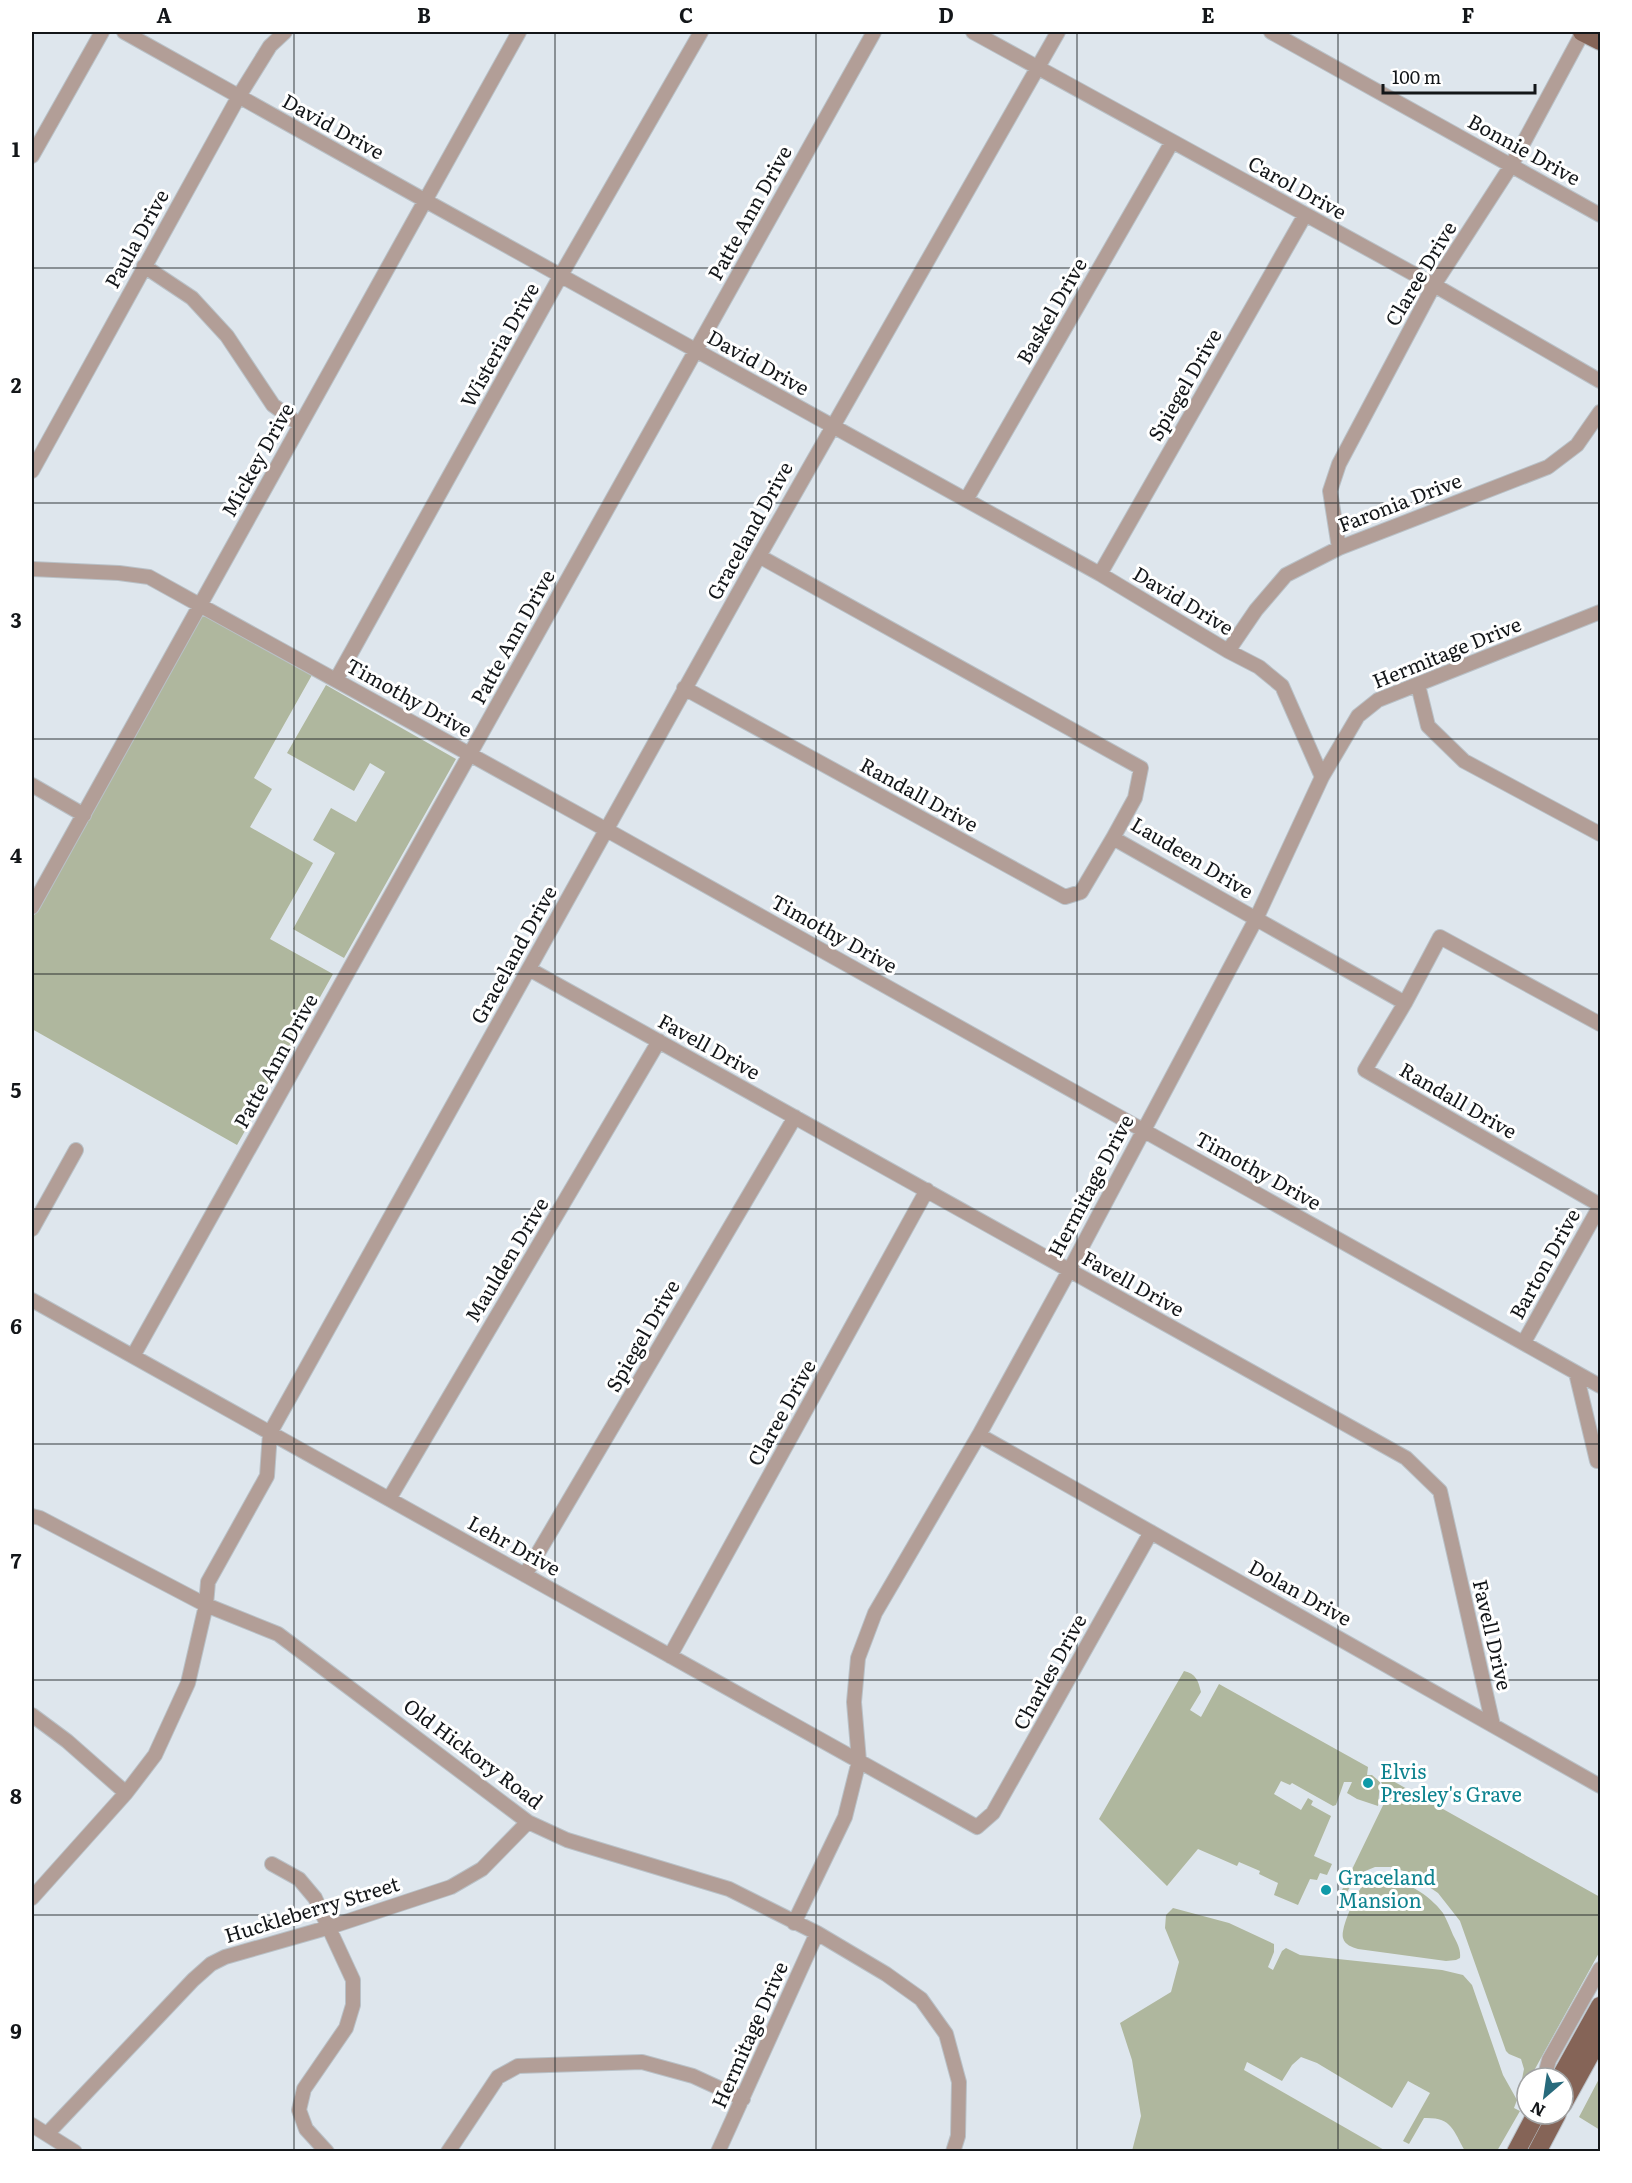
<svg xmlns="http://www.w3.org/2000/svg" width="1632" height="2183" font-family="Literata,serif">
  <rect width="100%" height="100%" fill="#dee6ed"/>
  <path fill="#afb79e" d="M202,614L312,675L254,778L272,789L250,827L313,863L270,939L333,974L237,1145L32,1029V919Z
    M326,685L456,759L344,958L293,929L335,853L313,840L331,808L356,822L385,772L370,763L354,791L287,753Z
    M1184,1671C1196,1674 1198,1680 1201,1692L1190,1710L1201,1717L1219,1684L1368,1767L1367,1775H1372L1380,1782L1378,1806L1357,1799L1347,1793L1352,1782H1344L1336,1805L1333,1806L1292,1783L1290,1785L1281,1781L1274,1794L1301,1810L1308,1798L1313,1801L1311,1805L1331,1816L1314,1856L1332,1864L1327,1875L1320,1873L1317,1880L1310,1879L1298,1905L1274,1895L1278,1883L1259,1874L1260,1871L1239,1862L1237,1866L1198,1849L1167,1886L1099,1819Z
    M1384,1776L1600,1897V1951L1530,2078H1527L1526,2085L1522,2079L1524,2069L1521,2059L1509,2054L1506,2051L1460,1921L1438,1893L1407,1872L1391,1867H1375L1358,1874L1347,1892L1342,1890L1387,1797V1792L1381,1782Z
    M1382,1877C1404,1880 1429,1894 1443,1913C1447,1920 1450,1928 1453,1935C1457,1943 1461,1949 1460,1958L1456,1960L1446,1961L1358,1949C1352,1947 1345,1945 1343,1938C1340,1929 1357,1891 1364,1884C1368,1879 1376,1878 1382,1877Z
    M1173,1908L1229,1923L1274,1944V1952L1268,1967L1273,1970L1282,1951L1286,1948L1300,1955L1442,1970L1463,1975L1472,1985L1503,2075L1517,2100L1514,2108L1520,2111L1497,2151H1465C1453,2130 1452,2117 1424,2118L1409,2144L1403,2141L1430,2093L1408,2081L1392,2108L1317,2063L1301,2057L1292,2065L1282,2081L1247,2062L1244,2070L1386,2151H1132L1141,2116L1132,2060L1120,2023L1171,1992L1179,1962L1165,1928L1166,1915Z
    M1600,2077V2130L1579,2117Z"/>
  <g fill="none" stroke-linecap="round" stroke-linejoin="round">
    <defs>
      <path id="minor" d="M124,32L426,201L1100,574L1228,651L1259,667L1282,686L1322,777
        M973,32L1434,285L1600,381
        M1271,32L1600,215
        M32,156L102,32
        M144,266L192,298L227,336L273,405L300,425
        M32,471L239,96L270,46L285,32
        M966,500L1172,142
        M1339,548L1330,491L1339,464L1434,285L1511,166L1583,32
        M32,569L119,573L149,577L605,829L1600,1386
        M1100,574L1305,215
        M1228,651L1256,610L1286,575L1339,548L1548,467L1577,445L1600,412
        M336,680L561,275L701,32
        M1418,685L1428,726L1464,761L1600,834
        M684,688L1065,897L1081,892L1113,838L1135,798L1141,768L759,556
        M32,785L84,815
        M1113,838L1405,1003
        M32,907L519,32
        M529,969L1406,1458L1440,1491L1493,1725
        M1600,1024L1440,937L1405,1003L1365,1070L1600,1205
        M32,1229L76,1150
        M32,1300L977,1827L993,1813L1151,1532
        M1524,1342L1600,1206
        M133,1356L874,32
        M1576,1373L1597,1461
        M979,1435L1600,1786
        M389,1499L659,1041
        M32,1516L40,1518L206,1605L278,1634L528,1822L567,1840L729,1889L817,1933L886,1974L921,1999L946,2034L959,2082L958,2136L953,2152
        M525,1575L795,1117
        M670,1656L927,1190
        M32,1715L67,1741L126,1793
        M272,1864L299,1879L315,1898L353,1980V2005L346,2028L304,2089L299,2110L306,2129L327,2152
        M32,1898L126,1793L155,1755L188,1683L206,1605L208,1582L267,1476L270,1433L759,556L1058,32
        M794,1923L845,1817L859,1761L854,1702L858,1658L875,1613L979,1435L1069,1271L1256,919L1322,777L1358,716L1378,700L1600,612
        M1547,2078L1546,2071L1549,2060L1600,1969
        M32,2125L75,2152
        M47,2134L193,1980L211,1964L225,1957L330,1927L451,1887L482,1869L528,1822
        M448,2152L498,2077L518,2066L642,2062L693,2076L743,2099
        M718,2152L817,1933"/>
      <path id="major" d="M1582,32L1600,41
        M1560,2078L1600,2006
        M1563,2104L1600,2037
        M1516,2152L1536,2114
        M1537,2152L1557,2114"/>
    </defs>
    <use href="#minor" stroke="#b9c1c7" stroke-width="16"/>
    <use href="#major" stroke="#b9c1c7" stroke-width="20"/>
    <use href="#minor" stroke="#b29e97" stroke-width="14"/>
    <use href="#major" stroke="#856457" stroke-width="18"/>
  </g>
  <path fill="none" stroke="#131619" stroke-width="1.5" stroke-opacity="0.55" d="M294,32V2152M555,32V2152M816,32V2152M1077,32V2152M1338,32V2152M32,268H1600M32,503H1600M32,739H1600M32,974H1600M32,1209H1600M32,1444H1600M32,1680H1600M32,1915H1600"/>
  <g fill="#0f9aa8" stroke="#fff" stroke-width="2">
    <circle cx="1368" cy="1783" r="6"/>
    <circle cx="1326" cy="1890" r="6"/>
  </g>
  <g text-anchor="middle" stroke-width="6" stroke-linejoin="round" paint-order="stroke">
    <g font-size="20" fill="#131619" stroke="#fff">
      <text transform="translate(333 127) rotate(29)" y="7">David Drive</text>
      <text transform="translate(1524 150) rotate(29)" y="7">Bonnie Drive</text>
      <text transform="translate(1297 188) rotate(29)" y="7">Carol Drive</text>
      <text transform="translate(750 213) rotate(-61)" y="7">Patte Ann Drive</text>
      <text transform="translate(137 239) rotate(-61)" y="7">Paula Drive</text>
      <text transform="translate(1421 274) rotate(-59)" y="7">Claree Drive</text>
      <text transform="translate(1052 311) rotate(-60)" y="7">Baskel Drive</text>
      <text transform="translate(500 345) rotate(-61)" y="7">Wisteria Drive</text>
      <text transform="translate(758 363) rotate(29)" y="7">David Drive</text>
      <text transform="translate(1185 385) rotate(-60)" y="7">Spiegel Drive</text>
      <text transform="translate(258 460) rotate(-61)" y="7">Mickey Drive</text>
      <text transform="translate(1400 503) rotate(-21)" y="7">Faronia Drive</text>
      <text transform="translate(750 531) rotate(-61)" y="7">Graceland Drive</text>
      <text transform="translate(1183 601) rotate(31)" y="7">David Drive</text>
      <text transform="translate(513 637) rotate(-61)" y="7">Patte Ann Drive</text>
      <text transform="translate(1447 653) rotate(-22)" y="7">Hermitage Drive</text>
      <text transform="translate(409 698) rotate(29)" y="7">Timothy Drive</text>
      <text transform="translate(919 795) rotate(29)" y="7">Randall Drive</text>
      <text transform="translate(1192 858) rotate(31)" y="7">Laudeen Drive</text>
      <text transform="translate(834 934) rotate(29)" y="7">Timothy Drive</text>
      <text transform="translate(514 955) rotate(-61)" y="7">Graceland Drive</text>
      <text transform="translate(709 1047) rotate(29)" y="7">Favell Drive</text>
      <text transform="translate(276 1061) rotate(-61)" y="7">Patte Ann Drive</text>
      <text transform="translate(1458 1101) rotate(30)" y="7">Randall Drive</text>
      <text transform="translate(1258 1171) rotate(29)" y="7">Timothy Drive</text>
      <text transform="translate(1091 1186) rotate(-62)" y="7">Hermitage Drive</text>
      <text transform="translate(507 1260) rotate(-59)" y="7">Maulden Drive</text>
      <text transform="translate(1545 1264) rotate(-61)" y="7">Barton Drive</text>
      <text transform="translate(1133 1284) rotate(29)" y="7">Favell Drive</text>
      <text transform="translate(643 1336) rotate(-60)" y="7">Spiegel Drive</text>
      <text transform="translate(782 1413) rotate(-61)" y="7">Claree Drive</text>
      <text transform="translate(514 1546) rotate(29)" y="7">Lehr Drive</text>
      <text transform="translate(1300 1593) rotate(29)" y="7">Dolan Drive</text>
      <text transform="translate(1492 1635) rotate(77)" y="7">Favell Drive</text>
      <text transform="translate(1050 1672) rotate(-61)" y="7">Charles Drive</text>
      <text transform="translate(473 1754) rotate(37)" y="7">Old Hickory Road</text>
      <text transform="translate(312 1910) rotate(-17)" y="7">Huckleberry Street</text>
      <text transform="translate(750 2035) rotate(-66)" y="7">Hermitage Drive</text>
    </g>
    <g font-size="20" fill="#0d838f" stroke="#fff" text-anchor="start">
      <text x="1380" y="1779">Elvis<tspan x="1380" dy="23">Presley's Grave</tspan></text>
      <text x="1338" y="1885">Graceland<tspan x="1338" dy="23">Mansion</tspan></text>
    </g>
  </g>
  <rect width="1632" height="2183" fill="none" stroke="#ffffff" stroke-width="66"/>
  <g transform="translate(1545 2096) rotate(209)"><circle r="28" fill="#ffffff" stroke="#a1a2a3" stroke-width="1.5"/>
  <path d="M0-4.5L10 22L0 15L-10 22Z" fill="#276a7c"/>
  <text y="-9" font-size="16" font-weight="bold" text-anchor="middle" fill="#131619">N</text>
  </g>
  <path d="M1383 84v9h152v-9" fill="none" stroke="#131619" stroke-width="3"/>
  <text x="1392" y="84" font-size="18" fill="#131619" stroke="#ffffff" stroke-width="4.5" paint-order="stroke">100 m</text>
  <rect x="33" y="33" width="1566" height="2117" fill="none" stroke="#131619" stroke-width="2"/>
  <g font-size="20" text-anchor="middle" font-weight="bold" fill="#131619">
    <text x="164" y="23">A</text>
    <text x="424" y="23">B</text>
    <text x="686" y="23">C</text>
    <text x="946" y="23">D</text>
    <text x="1208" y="23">E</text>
    <text x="1468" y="23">F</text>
    <text x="16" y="157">1</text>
    <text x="16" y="393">2</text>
    <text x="16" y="628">3</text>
    <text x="16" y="863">4</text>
    <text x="16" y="1098">5</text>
    <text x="16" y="1334">6</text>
    <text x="16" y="1569">7</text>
    <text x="16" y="1804">8</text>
    <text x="16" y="2039">9</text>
  </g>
</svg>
